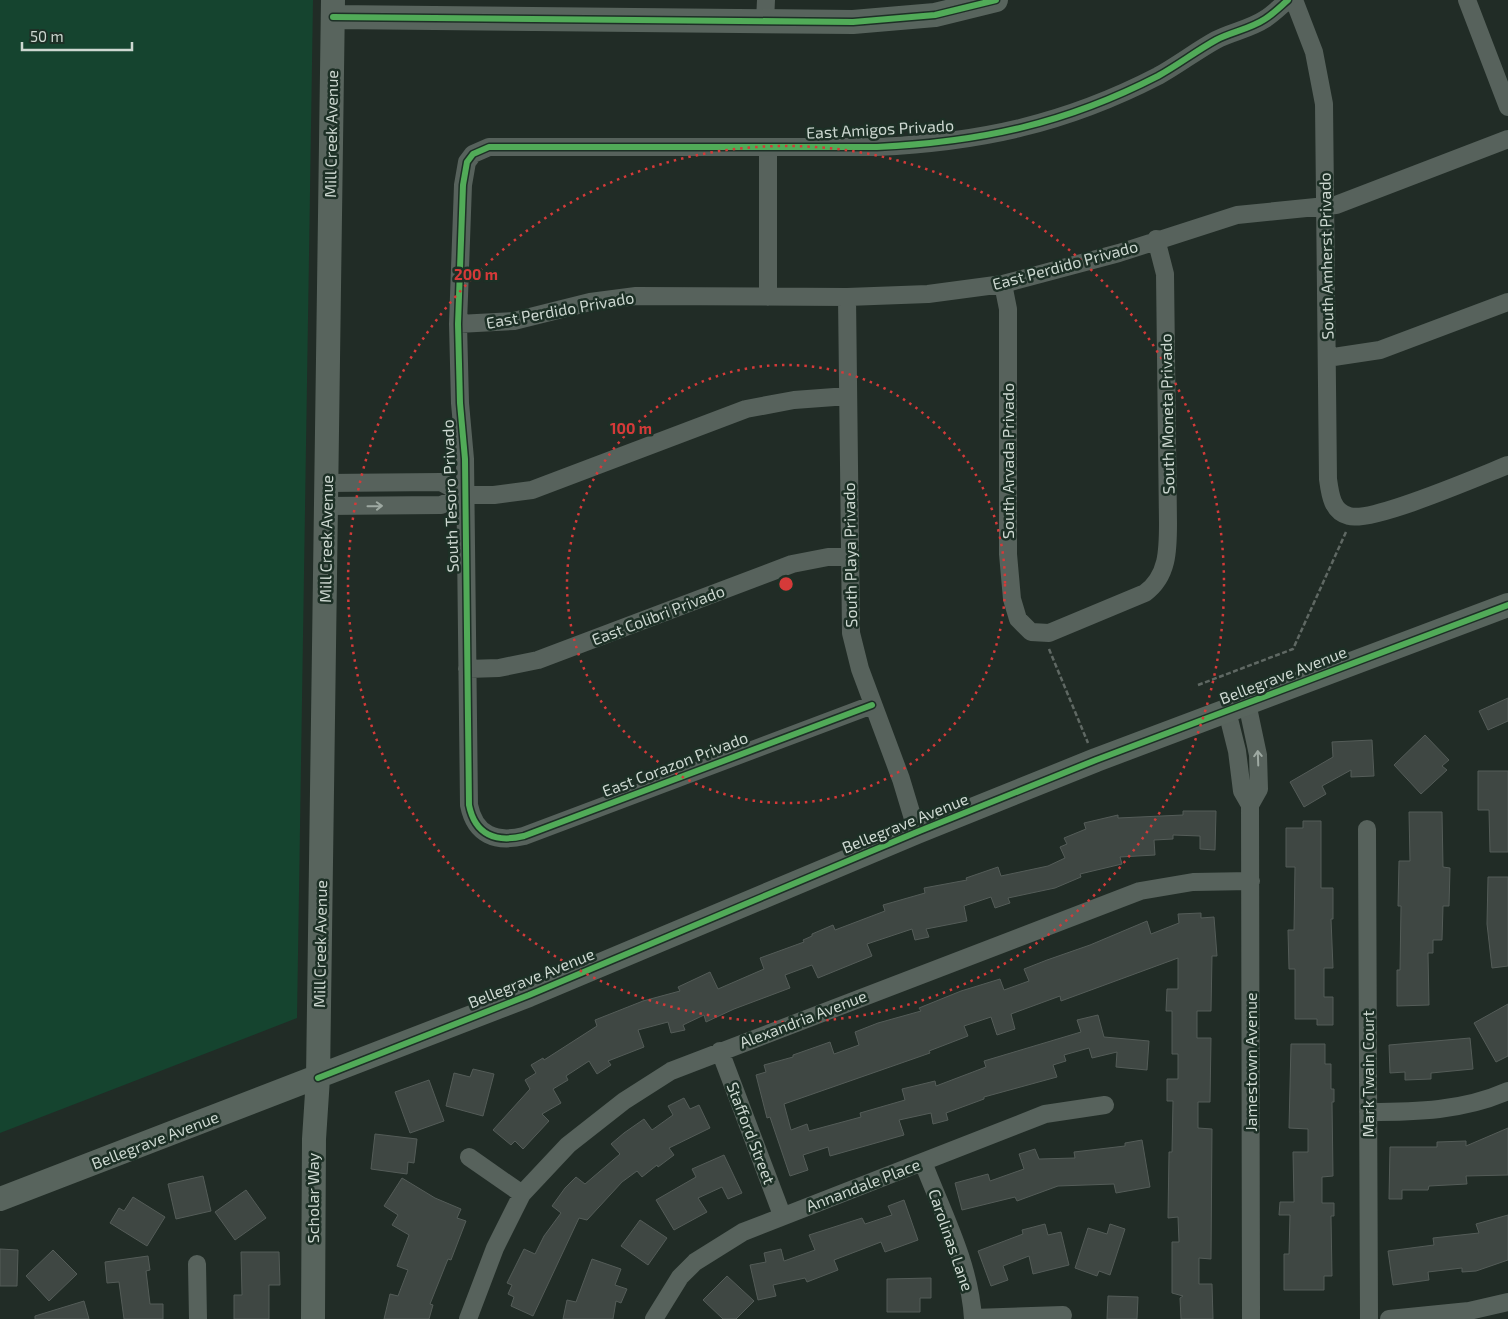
<svg xmlns="http://www.w3.org/2000/svg" width="1508" height="1319" font-family="'Exo 2',sans-serif">
  <rect width="100%" height="100%" fill="#212c26"/>
  <path fill="#15442f" d="M0,0H313L297,1018L0,1133Z"/>
  <path fill="#3f4743" stroke="#545c58" d="M1508,698V721L1488,730L1479,711Z
    M1425,735L1449,760L1442,766L1447,770L1421,794L1394,765Z
    M1372,740L1374,776L1351,777V770L1322,786L1326,794L1304,807L1290,782L1333,757L1332,742Z
    M1478,771H1508V852H1490L1489,810H1478Z
    M1183,811H1216L1215,850L1200,849V836L1173,835V839L1154,840L1155,855L1120,857L1122,864L1080,874L1081,877L1055,888L1008,898L1010,903L995,908L991,897L964,906L967,921L926,929L929,937L915,940L912,929L867,944L872,956L818,978L812,965L785,975L790,988L734,1009L706,1022L704,1015L683,1025L685,1030L671,1033L668,1022L638,1030L644,1047L608,1061L611,1065L597,1074L589,1061L566,1076L568,1080L553,1089L561,1103L542,1114L549,1121L523,1149L515,1141L511,1145L493,1130L530,1089L525,1080L536,1073L531,1065L543,1058L544,1060L597,1026L595,1020L643,1001L680,991L678,987L710,972L718,989L764,969L760,958L804,942L803,940L812,936V934L833,925L835,930L885,911L883,905L925,893L924,888L967,880L966,878L998,867L1001,876L1048,866L1065,858L1060,847L1067,844L1064,838L1086,829L1084,823L1118,815V818L1183,815Z
    M1409,812H1442L1443,867L1450,868L1449,906H1443L1442,940H1433V953H1428L1429,1005L1397,1006V970H1400L1401,906H1398L1399,861H1410Z
    M1303,821H1321V888H1333V919H1331L1333,968H1324V997H1333V1025H1317V1019H1295V969H1289L1288,930H1294L1295,867H1286V828H1303Z
    M1488,877H1508V966L1492,968L1487,924Z
    M1201,913V918L1214,917L1217,956H1212L1211,1011H1197V1038H1211L1210,1102H1198V1128L1212,1129L1211,1259L1199,1258V1284H1212L1213,1319H1181L1180,1298L1183,1296L1172,1293V1242H1179L1178,1217L1168,1218L1169,1152H1172L1173,1101H1167V1079H1178V1054H1172V1011H1166L1167,989H1178V958L1061,1001L1060,996L1011,1014L1015,1029L997,1035L991,1017L964,1026L968,1036L929,1051L930,1053L784,1104L791,1130L807,1124L809,1131L861,1117L860,1113L905,1100L902,1089L935,1081L936,1086L986,1067L984,1061L1081,1032L1077,1020L1098,1015L1104,1037L1149,1041L1147,1070L1116,1067L1117,1052L1092,1058L1089,1048L1064,1055L1066,1061L1053,1065L1057,1077L984,1097V1099L946,1113L948,1120L933,1124L931,1113L899,1120L904,1135L830,1156L828,1147L803,1155L808,1170L790,1176L770,1117L767,1118L756,1075L766,1072L764,1065L793,1057V1055L830,1042L834,1054L859,1045L855,1032L878,1023L921,1011L919,1008L961,991L1000,979L1004,990L1029,981L1024,969L1047,960L1090,945L1147,921L1151,934L1179,923L1178,914Z
    M1508,1004V1056L1496,1062L1474,1023Z
    M1470,1038L1473,1069L1431,1073V1079L1405,1080V1072L1390,1073L1389,1045Z
    M1291,1044H1325V1064H1331V1089H1334V1102H1332L1333,1176L1322,1177V1203H1334V1216H1331L1332,1276H1324V1290H1284V1254H1289L1290,1215H1279L1280,1202H1294L1293,1152H1308V1129L1289,1128Z
    M473,1069L494,1074L483,1116L446,1106L454,1073L470,1077Z
    M429,1080L444,1121L410,1133L395,1092Z
    M684,1098L690,1109L699,1105L710,1128L669,1148L674,1155L658,1167L657,1165L642,1177L637,1171L622,1182L587,1220L579,1218L533,1316L511,1306L514,1297L508,1294L512,1285L507,1283L524,1249L535,1254L544,1236L561,1213L552,1206L565,1188L576,1177L585,1184L620,1154L611,1144L624,1133L644,1119L652,1130L673,1115L668,1106Z
    M1508,1128V1175L1466,1176L1467,1184L1429,1186L1428,1190H1402V1199H1389L1390,1147H1437V1142L1466,1141V1146Z
    M375,1134L417,1139L414,1163L408,1162L407,1174L371,1169Z
    M1142,1140L1150,1187L1116,1193L1114,1184L1058,1186L1017,1201L1015,1197L962,1210L955,1183L988,1174L990,1181L1024,1169L1019,1154L1035,1149L1039,1159L1075,1158L1074,1152L1125,1146V1143Z
    M724,1155L742,1193L728,1199L722,1187L698,1198L707,1212L674,1230L656,1200L696,1177L692,1169Z
    M203,1176L211,1211L176,1219L168,1184Z
    M402,1178L435,1198L461,1209L457,1218L466,1221L451,1260L448,1259L430,1304L433,1305L429,1319H384L390,1294L398,1296L408,1270L397,1266L409,1235L392,1225L398,1215L384,1206Z
    M246,1190L266,1218L235,1240L215,1212Z
    M133,1197L165,1217L147,1246L110,1223L119,1208L124,1211Z
    M904,1200L918,1240L885,1252L881,1242L834,1260L838,1270L807,1282L805,1278L773,1285L776,1296L758,1300L750,1265L766,1262L764,1253L781,1249L784,1261L815,1250L809,1235L862,1218L865,1224L892,1215L888,1206Z
    M1508,1215V1260L1476,1271L1462,1272V1268L1428,1272L1429,1280L1393,1285L1388,1251L1434,1245L1433,1238L1479,1233L1476,1224Z
    M640,1220L667,1238L648,1265L621,1246Z
    M1045,1224L1048,1235L1061,1232L1069,1265L1033,1274L1029,1256L1003,1266L1008,1280L991,1286L978,1251L1023,1234L1022,1230Z
    M1110,1224L1125,1229L1110,1275L1099,1271L1097,1276L1075,1268L1088,1228L1107,1234Z
    M0,1249L18,1250L17,1286H0Z
    M53,1250L77,1274L49,1301L26,1276Z
    M241,1252H279L280,1285H269V1319H234V1295H242Z
    M148,1256L150,1270L146,1271L150,1304H163V1319H124L119,1282L107,1283L105,1262Z
    M592,1259L621,1269L615,1285L627,1289L621,1303L616,1301L613,1319H563L567,1300L576,1302Z
    M727,1276L754,1301L736,1319H723L703,1300Z
    M931,1278V1298H920V1312H887V1279Z
    M1108,1296L1138,1297L1137,1319H1107Z
    M84,1301L89,1319H35V1316Z"/>
  <g fill="none" stroke-linecap="round" stroke-linejoin="round">
    <path stroke="#5f6863" stroke-width="2.5" stroke-dasharray="5 2.5" stroke-linecap="butt" d="M1049,649L1088,743
      M1198,685L1293,649L1346,532"/>
    <path stroke="#57625c" stroke-width="18" d="M1294,0L1314,52L1324,104L1328,479C1330,494 1332,512 1349,516C1372,523 1480,476 1508,465
      M1467,0L1508,107
      M765,21L766,0
      M1003,284L1008,309V554L1012,599L1018,619L1031,632L1049,633L1145,593C1168,576 1168,550 1168,523L1165,274L1156,239
      M768,297V147
      M847,297L851,633L860,669L901,779L917,832
      M458,324L514,321L590,302L636,296L847,297L928,294L1003,284L1119,253L1237,215L1336,205L1508,139
      M1327,358L1380,350L1508,302
      M465,495H494L532,490L746,409L794,400L848,396
      M326,506L441,505L465,495L441,482L326,483
      M467,669L499,668L538,660L792,564L828,557H848
      M1247,703L1258,755L1259,789L1250,805
      M872,705L524,836C496,843 475,835 469,805L465,459L460,403L458,324L463,185L467,162L473,154L489,147H877C980,142 1065,124 1158,76C1178,65 1196,51 1216,40C1231,32 1250,29 1265,19C1273,14 1281,6 1288,0
      M1227,711L1237,751L1242,791L1250,805L1251,1319
      M1367,829L1369,1319
      M720,1051L782,1215
      M1368,1112C1416,1112 1463,1111 1508,1091
      M469,1157L522,1194
      M923,1162C942,1212 970,1264 973,1319
      M197,1264L198,1319
      M973,1318L1063,1315
      M468,1319L495,1248L522,1194L568,1145L624,1101L671,1071L1140,891L1193,882L1251,881
      M654,1319L680,1277L695,1262L743,1232L1045,1114L1105,1105
      M1389,1319L1469,1311L1508,1302"/>
    <path stroke="#58645d" stroke-width="24" d="M333,17L853,22L935,15L996,0
      M0,1199L529,995L917,832L1096,760L1508,605
      M313,1319L314,1139L318,1078L333,0"/>
    <defs>
      <path id="cycleway" d="M333,17L853,22L935,15L996,0
        M872,705L524,836C496,843 475,835 469,805L465,459L460,403L458,324L463,185L467,162L473,154L489,147H877C980,142 1065,124 1158,76C1178,65 1196,51 1216,40C1231,32 1250,29 1265,19C1273,14 1281,6 1288,0
        M318,1078L529,995L917,832L1096,760L1508,605"/>
    </defs>
    <use href="#cycleway" stroke="#1d3026" stroke-width="9"/>
    <use href="#cycleway" stroke="#51ab58" stroke-width="6"/>
  </g>
  <defs><path id="oneway-shaft" d="M-6 0H5M1.5-3L5.5 0L1.5 3" fill="none" stroke-width="1.6" stroke-linecap="round" stroke-linejoin="round" transform="scale(1.25)"/></defs>
  <g stroke="#9ea9a2">
    <use href="#oneway-shaft" transform="translate(375 506) rotate(-1)"/>
    <use href="#oneway-shaft" transform="translate(1258 758) rotate(-92)"/>
  </g>
  <g fill="none" stroke="#d53a39" stroke-width="2.5" stroke-dasharray="2.5 5">
    <circle cx="786" cy="584" r="219"/>
    <circle cx="786" cy="584" r="438"/>
  </g>
  <g text-anchor="middle" stroke-width="5" stroke-linejoin="round" paint-order="stroke">
    <g font-size="16" fill="#cdd8d1" stroke="#1d3026">
      <text transform="translate(880 129) rotate(-3)" y="6">East Amigos Privado</text>
      <text transform="translate(331 134) rotate(-89)" y="6">Mill Creek Avenue</text>
      <text transform="translate(1326 256) rotate(-91)" y="6">South Amherst Privado</text>
      <text transform="translate(1065 265) rotate(-15)" y="6">East Perdido Privado</text>
      <text transform="translate(560 310) rotate(-10)" y="6">East Perdido Privado</text>
      <text transform="translate(1167 414) rotate(-91)" y="6">South Moneta Privado</text>
      <text transform="translate(1008 461) rotate(-90)" y="6">South Arvada Privado</text>
      <text transform="translate(450 496) rotate(-92)" y="6">South Tesoro Privado</text>
      <text transform="translate(326 539) rotate(-89)" y="6">Mill Creek Avenue</text>
      <text transform="translate(850 555) rotate(-91)" y="6">South Playa Privado</text>
      <text transform="translate(658 615) rotate(-21)" y="6">East Colibri Privado</text>
      <text transform="translate(1283 675) rotate(-21)" y="6">Bellegrave Avenue</text>
      <text transform="translate(675 764) rotate(-21)" y="6">East Corazon Privado</text>
      <text transform="translate(905 823) rotate(-22)" y="6">Bellegrave Avenue</text>
      <text transform="translate(320 944) rotate(-89)" y="6">Mill Creek Avenue</text>
      <text transform="translate(531 978) rotate(-22)" y="6">Bellegrave Avenue</text>
      <text transform="translate(803 1019) rotate(-21)" y="6">Alexandria Avenue</text>
      <text transform="translate(1251 1062) rotate(-90)" y="6">Jamestown Avenue</text>
      <text transform="translate(1368 1074) rotate(-90)" y="6">Mark Twain Court</text>
      <text transform="translate(751 1133) rotate(69)" y="6">Stafford Street</text>
      <text transform="translate(155 1140) rotate(-21)" y="6">Bellegrave Avenue</text>
      <text transform="translate(863 1185) rotate(-21)" y="6">Annandale Place</text>
      <text transform="translate(313 1198) rotate(-90)" y="6">Scholar Way</text>
      <text transform="translate(951 1240) rotate(71)" y="6">Carolinas Lane</text>
    </g>
  </g>
  <circle cx="786" cy="584" r="8" fill="#d53a39" stroke="#1d3026" stroke-width="2.5"/>
  <g font-size="15" text-anchor="middle" font-weight="bold" fill="#d53a39" stroke="#1d3026" stroke-width="5" stroke-linejoin="round" paint-order="stroke">
    <text x="476" y="280">200 m</text>
    <text x="631" y="434">100 m</text>
  </g>
  <path d="M22 42v8h110v-8" fill="none" stroke="#cdd8d1" stroke-width="2.5"/>
  <text x="30" y="42" font-size="15" fill="#cdd8d1" stroke="#1d3026" stroke-width="4" paint-order="stroke">50 m</text>
</svg>
